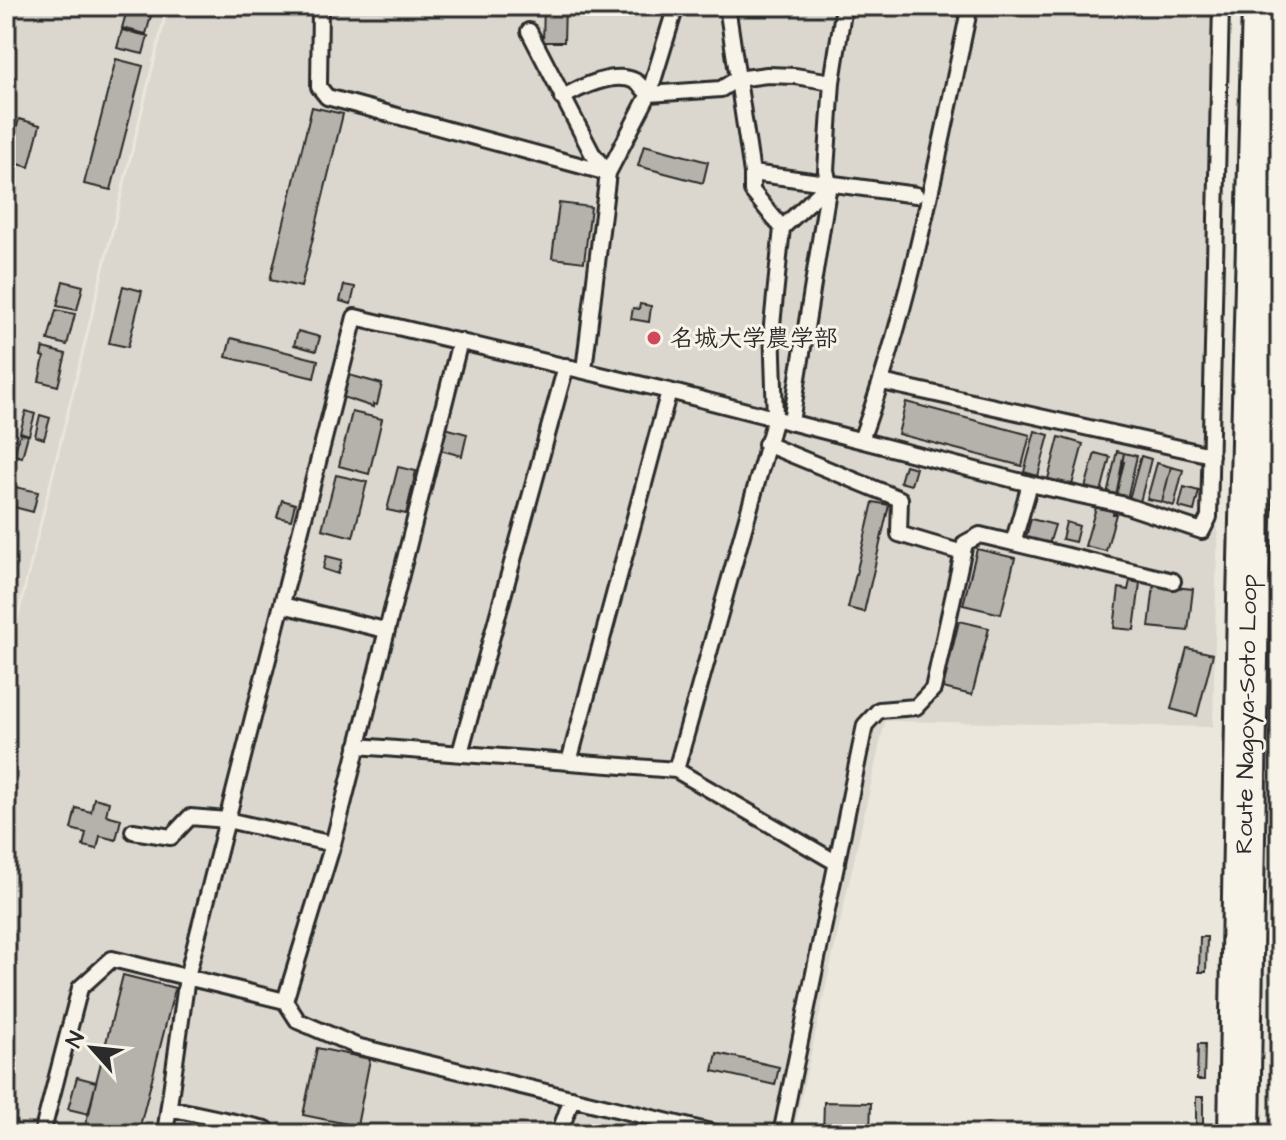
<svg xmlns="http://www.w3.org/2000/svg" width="1286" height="1140" font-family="'Architects Daughter','Klee One',sans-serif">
  <rect width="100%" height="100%" fill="#ebe7dd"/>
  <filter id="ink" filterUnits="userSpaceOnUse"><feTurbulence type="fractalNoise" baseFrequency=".0125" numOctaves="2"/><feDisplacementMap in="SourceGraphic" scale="16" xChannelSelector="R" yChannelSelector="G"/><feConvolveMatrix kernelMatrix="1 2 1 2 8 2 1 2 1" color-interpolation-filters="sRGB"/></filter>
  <g filter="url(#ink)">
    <path fill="#dbd7ce" d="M6,6H166L6,659Z
      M169,6H1229L1213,727L885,721L793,1134H6V670Z"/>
    <path fill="#b5b2ab" stroke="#2b2b2b" stroke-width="2" d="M544,6H565L564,42H543Z
      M127,10L151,16L146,34L122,28Z
      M122,30L148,36L143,54L117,48Z
      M116,59L143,66L111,190L84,184Z
      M312,107L343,114L301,287L270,280Z
      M19,119L40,125L29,167L7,161Z
      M644,145L708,162L703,183L638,166Z
      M559,203L591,207L584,262L552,258Z
      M63,281L83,286L77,310L57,306Z
      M344,285L355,287L351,304L340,301Z
      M123,286L142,291L128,347L109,343Z
      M640,304L651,306L649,322L631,319L633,308L639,309Z
      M56,310L75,314L67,345L48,340Z
      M298,331L320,337L316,351L294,345Z
      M231,338L318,360L314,378L226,357Z
      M43,348L66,354L58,386L39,381L44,357L41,356Z
      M349,375L382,384L377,405L373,404V407L343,397Z
      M906,402L1030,435L1022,466L898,434Z
      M26,411L35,414L29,435L20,432Z
      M352,412L382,419L369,474L339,466Z
      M40,415L50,418L44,439L35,436Z
      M445,428L467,434L462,456L440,450Z
      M1035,431L1049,435L1038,476L1024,472Z
      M20,434L28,435L22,457L14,455Z
      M1059,437L1083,444L1072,485L1048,479Z
      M1117,451L1124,453L1122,462H1124L1116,496L1107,494Z
      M1095,453L1110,457L1101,492L1085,488Z
      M1124,453L1137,456L1127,499L1116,496Z
      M1141,456L1151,459L1140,502L1129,499Z
      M1157,463L1171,467L1162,502L1147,499Z
      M905,465L916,468L911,485L900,482Z
      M398,467L416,471L406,514L387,510Z
      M1171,467L1183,470L1174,506L1162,502Z
      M336,475L367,482L353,537L322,529Z
      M6,485L38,492L33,512L6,505Z
      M1184,487L1199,491L1194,511L1179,507Z
      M282,500L295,504L291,520L277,517Z
      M873,502L889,505L864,612L848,608Z
      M1097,504L1114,508L1113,514H1116L1106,551L1085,546Z
      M1031,519L1055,525L1049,544L1026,537Z
      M1066,522L1079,526L1075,542L1062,539Z
      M977,549L1015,558L1001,614L963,605Z
      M326,556L342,560L338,574L323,569Z
      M1130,581L1140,583L1134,630L1114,628L1119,588L1128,590Z
      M1154,585L1193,589L1188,631L1149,627Z
      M959,621L989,628L972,695L943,688Z
      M1187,648L1213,654L1197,716L1171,709Z
      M94,798L109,802L106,815L121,819L116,840L100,836L97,849L83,846L86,833L71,829L76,808L91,812Z
      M1200,937H1207L1206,972H1199Z
      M123,975L175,988L138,1134H83Z
      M1198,1044H1205L1204,1080H1197Z
      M317,1048L370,1059L357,1126L303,1115Z
      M717,1053L779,1067L775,1085L713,1071Z
      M77,1077L96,1082L89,1114L68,1109Z
      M1196,1097H1203V1133H1196Z
      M824,1102L871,1103L870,1134H823Z"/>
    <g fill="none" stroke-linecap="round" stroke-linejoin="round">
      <defs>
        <path id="lane" d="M320,6L319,87L327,97L608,173L592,153L529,31
          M727,6L752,173V191L782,228
          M562,98C580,87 614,71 635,81C640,84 645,91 649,94L721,89L737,79L767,75L795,76L832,82
          M752,173L916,195
          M584,370L608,173L649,94L676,6
          M882,382L1211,455
          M791,422L829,184L826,170L832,82L844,6
          M861,440C912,300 939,152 970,6
          M766,444L900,499L899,534L963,553
          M1013,543L1030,484
          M282,605L385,630
          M357,746L676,770L837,863
          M460,753L566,366
          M569,762L669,391
          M676,770L775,418L772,325L782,228L829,184
          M133,831L171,837L190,817L227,820L333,844
          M285,1001L333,844L460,341
          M169,1108L266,1129
          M42,1134L80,988L112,959L285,1001L298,1021L356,1046L719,1134
          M165,1134L187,977L355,317L669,391L1030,484L1121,504L1202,531L1209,517L1221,6
          M559,1134L572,1098
          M781,1134L865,725L879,710L916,707L933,689L965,543L980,535L1173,581"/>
        <path id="street" d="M1248,600H1280"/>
        <path id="secondary" d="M1239,1134L1248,600L1263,6"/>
      </defs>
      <use href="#lane" stroke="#2b2b2b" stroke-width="20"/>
      <use href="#street" stroke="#2b2b2b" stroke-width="34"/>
      <use href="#secondary" stroke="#2b2b2b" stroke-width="46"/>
      <use href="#lane" stroke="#f7f3e8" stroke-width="14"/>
      <use href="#street" stroke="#f7f3e8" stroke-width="28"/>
      <use href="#secondary" stroke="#f7f3e8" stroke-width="40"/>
    </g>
  </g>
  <circle fill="#d1495b" stroke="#f7f3e8" stroke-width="3" cx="654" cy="338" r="8"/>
  <g text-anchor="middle" stroke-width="6" stroke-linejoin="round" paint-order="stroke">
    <g font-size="24" font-weight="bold" fill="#2b2b2b" stroke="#f7f3e8" text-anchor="start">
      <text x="670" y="346">名城大学農学部</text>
    </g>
    <g font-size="24" fill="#2b2b2b" stroke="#f7f3e8">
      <text transform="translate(1246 714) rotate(-89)" y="8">Route Nagoya-Soto Loop</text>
    </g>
  </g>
  <rect width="1286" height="1140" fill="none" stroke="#f7f3e8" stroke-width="32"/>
  <rect x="16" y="16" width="1254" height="1108" fill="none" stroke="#2b2b2b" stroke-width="3" filter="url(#ink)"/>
  <g transform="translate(92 1048) rotate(297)" stroke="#f7f3e8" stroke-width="6" paint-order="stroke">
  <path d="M0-6L14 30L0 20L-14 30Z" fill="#2b2b2b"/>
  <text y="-12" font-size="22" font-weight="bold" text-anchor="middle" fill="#2b2b2b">N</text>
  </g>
</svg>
